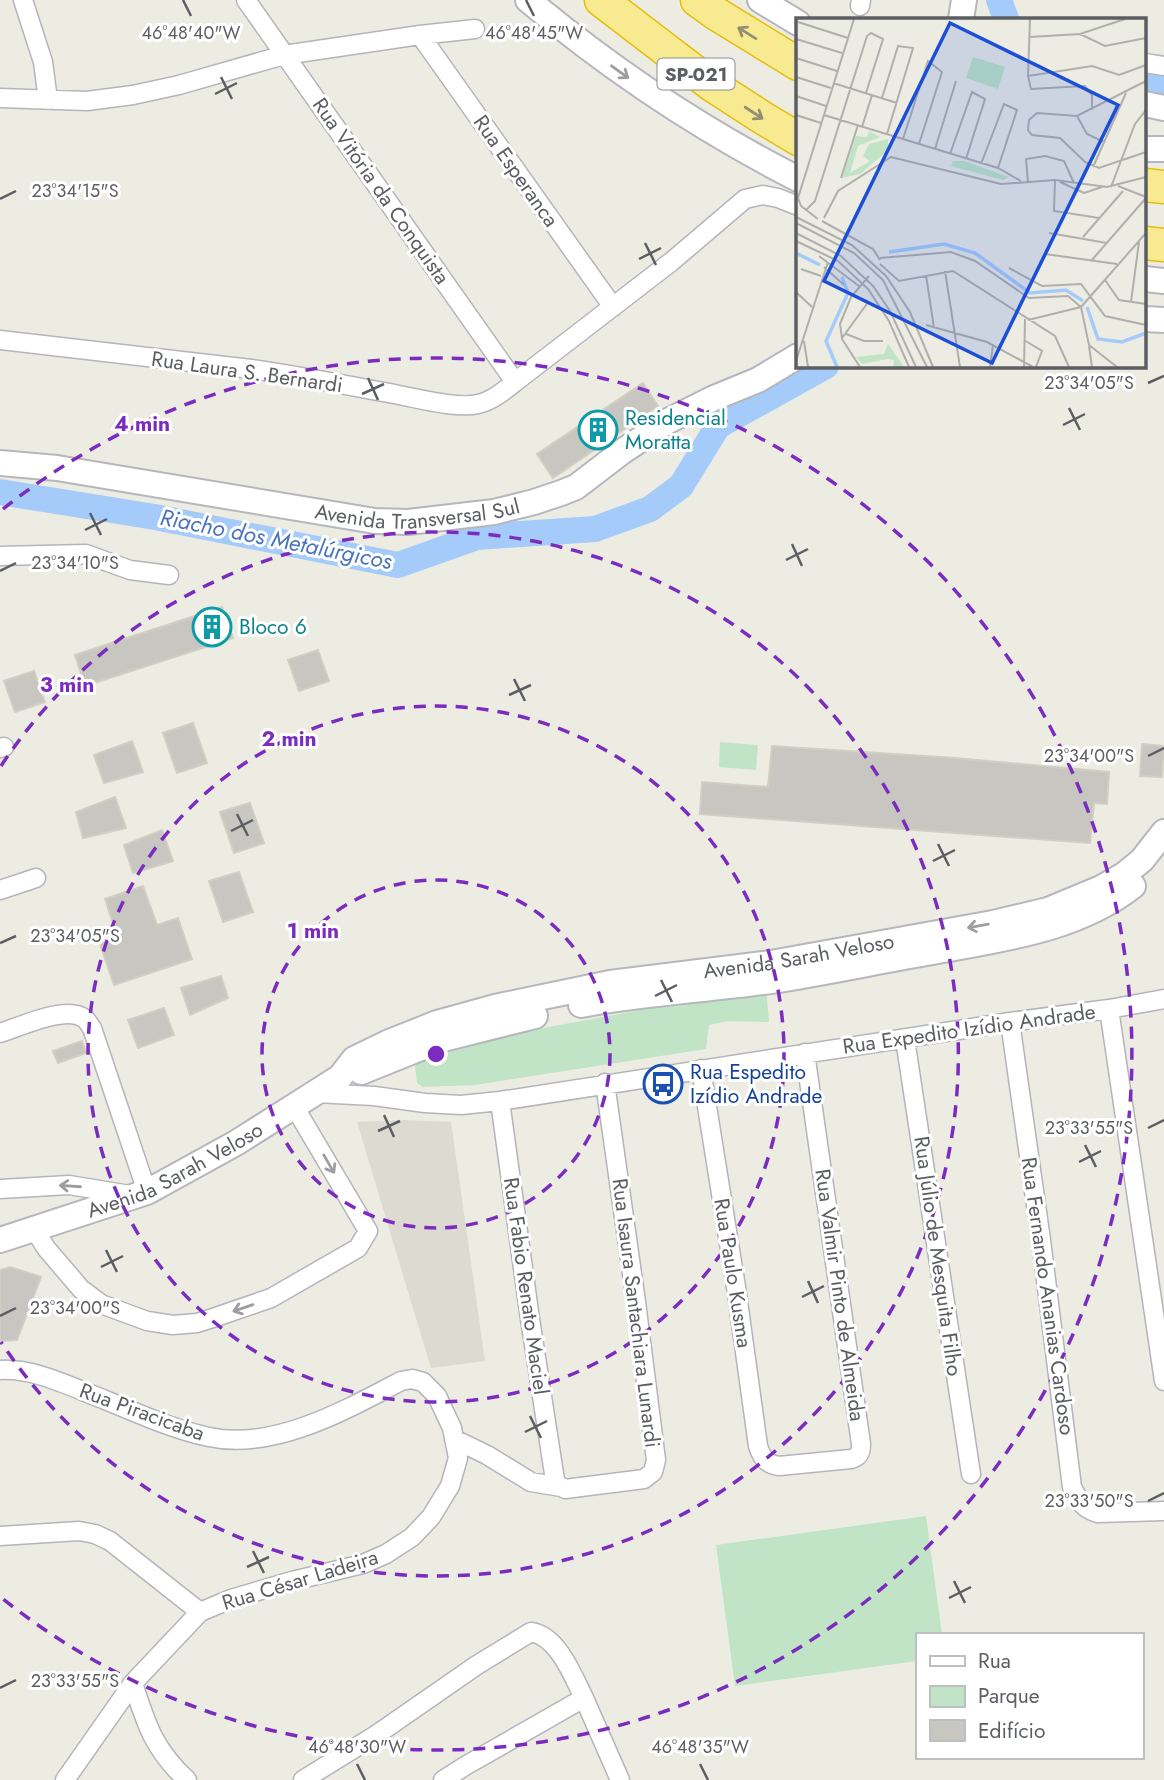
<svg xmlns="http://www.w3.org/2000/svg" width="1164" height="1780" font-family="Jost,sans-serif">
  <rect width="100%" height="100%" fill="#edece3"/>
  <path fill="#dddbd1" d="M403,1120L451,1122L485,1361L431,1368L357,1122Z"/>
  <path fill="#c0e4c5" d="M720,742L758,745L756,770L719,767Z
    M766,987L769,1022L728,1021L709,1025L706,1049L475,1085L423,1087L417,1083L415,1066L440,1047Z
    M926,1516L942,1635H917V1661L735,1686L716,1545Z"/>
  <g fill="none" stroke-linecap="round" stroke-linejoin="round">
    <path stroke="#a5cbfb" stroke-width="26" d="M999,0L1006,19
      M1145,83L1155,84
      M0,492L155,517L398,565L477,537L595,529L650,509L681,486L718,426L826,366"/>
  </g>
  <path fill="#c8c6c0" stroke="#d1cfc2" stroke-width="2" d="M643,383L658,406L553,478L537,454Z
    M222,607L233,638L85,686L75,655Z
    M318,650L329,681L299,691L288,660Z
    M34,671L45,702L15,712L4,681Z
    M193,723L207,763L177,773L163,733Z
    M132,741L143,772L104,783L94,755Z
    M1142,744L1164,746L1162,777L1140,776Z
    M772,746L955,758L1109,772L1107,804L1094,803L1090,843L700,814L702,782L768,787Z
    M115,797L126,828L83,838L76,812Z
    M250,803L264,843L234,853L220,812Z
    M162,830L173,861L133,873L124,845Z
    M239,872L253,912L223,922L209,881Z
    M143,886L157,925L178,918L192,959L114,985L100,944L118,939L105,899Z
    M221,976L228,998L190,1015L181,988Z
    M164,1008L174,1035L138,1048L128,1020Z
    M82,1041L86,1053L58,1063L53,1051Z
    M10,1267L41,1277L17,1340L0,1341V1270Z"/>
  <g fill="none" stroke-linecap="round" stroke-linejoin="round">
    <defs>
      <path id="street" d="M23,0L43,62L48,100
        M246,0L515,382
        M860,6L861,0
        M420,35L613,307
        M1145,63L1164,66
        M0,98L87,101L133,95L179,85L284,55L420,35L475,29
        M0,340L251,369C301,376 350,386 399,395C420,399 458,409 478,404C492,401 504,391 515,382L671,262L745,199L763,195L778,198L798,206
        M0,556L86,554L130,570L169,575
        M0,748L4,747
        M0,890L36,878
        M1109,1009L1164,1381
        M1010,1022L1041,1240L1072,1487C1079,1501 1083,1509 1098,1513L1164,1511
        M0,1033C20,1027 67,1004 85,1019C88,1021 89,1025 92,1028L147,1192
        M905,1039L971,1474
        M701,1069L736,1287L758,1446C762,1458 766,1464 779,1466L851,1459C859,1457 861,1453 861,1444L805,1053
        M315,1093L374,1096L425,1103L461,1105L500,1101L1010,1022L1109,1009L1164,999
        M500,1101L530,1319L555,1480L558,1485L565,1489L644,1479L653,1472L656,1460L636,1302L605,1083
        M0,1189L69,1185L130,1195
        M35,1230L46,1248L81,1289L101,1304L147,1321L173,1325L197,1323L213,1318L271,1298L358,1248L368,1231L294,1106
        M0,1370C35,1368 71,1387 103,1399C137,1413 172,1429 209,1437C273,1451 346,1410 401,1381L412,1379L423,1382L437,1396L452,1428L458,1458L450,1486L431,1517L412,1537L386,1554L363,1564L292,1581L231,1599L200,1612L133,1683L65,1780
        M454,1439L487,1455L531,1482L561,1487
        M0,1536L79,1531L95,1534L110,1541L200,1612
        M133,1683C146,1724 154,1750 187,1780
        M584,1698L620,1780
        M303,1780L376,1735L477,1665L531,1632C558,1636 573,1676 584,1698L465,1766L443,1780"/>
      <g id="secondary">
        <path d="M528,0C613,71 700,129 798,179"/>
        <path d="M760,0L798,23"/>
        <path d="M961,19L964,0"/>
        <path d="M1145,104L1164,108"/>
        <path d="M1145,149H1164"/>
        <path d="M1145,279L1164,281"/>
        <path d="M1145,319L1164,320"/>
        <path id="s1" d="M0,463L57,468L375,521L408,522L494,512L534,502L561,493L576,487L623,451L668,421L714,398L758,380L798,356"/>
        <path d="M581,1005C644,993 708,990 771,981C825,973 879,961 933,952C1002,939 1077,930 1133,886"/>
        <path d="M361,1072L443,1039L535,1016"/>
        <path id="s2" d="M0,1240L147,1192L236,1143L315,1093L340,1077L354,1059L387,1043L437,1023L495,1007L610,983L771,963L993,923L1048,910L1101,888L1125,874L1142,860L1164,832"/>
      </g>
      <path id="highway" d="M601,0L712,85L763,118L798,139
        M697,0L715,13L798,64
        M1145,185L1164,187
        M1145,243L1164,245"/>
    </defs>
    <use href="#street" stroke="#b3b5ba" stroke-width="21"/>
    <use href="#secondary" stroke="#b5b7bd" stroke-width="28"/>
    <use href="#highway" stroke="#e5bd0b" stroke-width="35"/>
    <use href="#street" stroke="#fff" stroke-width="18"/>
    <use href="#secondary" stroke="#fff" stroke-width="24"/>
    <use href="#highway" stroke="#f8ea90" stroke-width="32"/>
  </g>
  <defs><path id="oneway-shaft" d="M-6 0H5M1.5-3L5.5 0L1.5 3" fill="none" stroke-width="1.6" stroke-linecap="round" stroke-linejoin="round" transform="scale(1.75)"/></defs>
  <g stroke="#928f73">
    <use href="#oneway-shaft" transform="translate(747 33) rotate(-148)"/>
    <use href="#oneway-shaft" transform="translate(754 113) rotate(33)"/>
  </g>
  <g stroke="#9d9ea1">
    <use href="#oneway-shaft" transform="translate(620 72) rotate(36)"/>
    <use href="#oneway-shaft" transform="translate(978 926) rotate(170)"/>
    <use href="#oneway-shaft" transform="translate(329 1164) rotate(60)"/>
    <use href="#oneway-shaft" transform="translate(70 1186) rotate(-176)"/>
    <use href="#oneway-shaft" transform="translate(243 1308) rotate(161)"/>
  </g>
  <path fill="none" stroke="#5b5e63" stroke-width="2.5" d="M183,0L191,16M526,0L534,16M221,77L232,99M215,94L237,83M0,199L16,191M645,243L656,265M639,259L661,248M368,378L378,400M1148,383L1164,376M362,394L384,384M1069,408L1080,430M1063,425L1085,414M90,513L101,535M85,530L107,519M792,544L802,566M786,560L808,549M0,571L16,563M514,679L525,701M509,695L531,685M1148,756L1164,748M237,814L248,836M231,831L253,820M938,844L949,866M933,861L955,850M0,943L16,936M661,980L672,1002M655,996L677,985M384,1115L394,1137M1148,1128L1164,1120M378,1131L400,1121M1085,1145L1096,1167M1079,1162L1101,1151M106,1250L117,1272M101,1267L123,1256M808,1281L818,1303M802,1297L824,1286M0,1316L16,1308M530,1416L541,1438M525,1432L547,1421M1148,1501L1164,1493M253,1551L264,1573M247,1567L269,1557M954,1581L965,1603M949,1598L971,1587M0,1688L16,1680M357,1764L365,1780M700,1764L708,1780"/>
  <g fill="none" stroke="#7b2cbf" stroke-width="3.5" stroke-dasharray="12 9">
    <circle cx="436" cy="1054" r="174"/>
    <circle cx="436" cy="1054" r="348"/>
    <path d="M1 766A522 522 0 1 1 1 1342"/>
    <path d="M3 509A696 696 0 1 1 3 1599"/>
  </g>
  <defs>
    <symbol id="building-ring" viewBox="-11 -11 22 22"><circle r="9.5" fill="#fff" stroke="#0f9aa8" stroke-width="1.5"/><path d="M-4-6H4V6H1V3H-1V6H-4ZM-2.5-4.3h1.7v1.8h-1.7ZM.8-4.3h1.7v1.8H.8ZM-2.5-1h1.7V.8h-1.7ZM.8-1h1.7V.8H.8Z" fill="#0f9aa8"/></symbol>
    <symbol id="bus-ring" viewBox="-11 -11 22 22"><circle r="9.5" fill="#fff" stroke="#1a4fb4" stroke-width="1.5"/><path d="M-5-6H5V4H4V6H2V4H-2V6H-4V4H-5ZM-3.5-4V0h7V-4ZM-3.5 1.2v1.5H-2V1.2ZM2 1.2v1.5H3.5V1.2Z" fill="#1a4fb4"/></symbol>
  </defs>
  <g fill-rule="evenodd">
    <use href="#building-ring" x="576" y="408" width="44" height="44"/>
    <use href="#building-ring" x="190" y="605" width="44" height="44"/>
    <use href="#bus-ring" x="641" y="1062" width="44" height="44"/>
  </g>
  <g text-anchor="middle" stroke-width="6" stroke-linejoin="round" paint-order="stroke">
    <rect fill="#fff" stroke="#8c8e92" stroke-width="2" x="657.5" y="58.5" width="77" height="31" rx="5"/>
    <g font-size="19" font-weight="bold" fill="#5b5e63">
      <text x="696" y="81">SP-021</text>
    </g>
    <g font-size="21" fill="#5b5e63" stroke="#fff">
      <text transform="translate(516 171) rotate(55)" y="7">Rua Esperanca</text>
      <text transform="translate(381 191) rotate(55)" y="7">Rua Vitória da Conquista</text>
      <text transform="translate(247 372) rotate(8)" y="7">Rua Laura S. Bernardi</text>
      <text dy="7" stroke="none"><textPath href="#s1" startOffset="422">Avenida Transversal Sul</textPath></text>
      <text dy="7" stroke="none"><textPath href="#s2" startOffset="861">Avenida Sarah Veloso</textPath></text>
      <text transform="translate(969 1029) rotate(-8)" y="7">Rua Expedito Izídio Andrade</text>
      <text dy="7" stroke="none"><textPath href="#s2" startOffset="189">Avenida Sarah Veloso</textPath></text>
      <text transform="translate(938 1256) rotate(82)" y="7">Rua Júlio de Mesquita Filho</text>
      <text transform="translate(733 1273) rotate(81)" y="7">Rua Paulo Kusma</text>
      <text transform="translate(526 1286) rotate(82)" y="7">Rua Fabio Renato Maciel</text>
      <text transform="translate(840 1295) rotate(82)" y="7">Rua Valmir Pinto de Almeida</text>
      <text transform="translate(1048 1296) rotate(82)" y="7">Rua Fernando Ananias Cardoso</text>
      <text transform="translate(636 1313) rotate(83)" y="7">Rua Isaura Santachiara Lunardi</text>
      <text transform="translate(142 1412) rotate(20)" y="7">Rua Piracicaba</text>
      <text transform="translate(300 1580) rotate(-17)" y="7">Rua César Ladeira</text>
    </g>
    <g font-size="21" fill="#0d838f" stroke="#fff" text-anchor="start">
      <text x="625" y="425">Residencial<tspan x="625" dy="24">Moratta</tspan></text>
      <text x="239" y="634">Bloco 6</text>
    </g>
    <g font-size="21" fill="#164399" stroke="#fff" text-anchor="start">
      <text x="690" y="1079">Rua Espedito<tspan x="690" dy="24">Izídio Andrade</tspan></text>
    </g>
    <g font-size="23" font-style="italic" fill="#4973bd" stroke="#fff">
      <text transform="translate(276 539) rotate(11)" y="8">Riacho dos Metalúrgicos</text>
    </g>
  </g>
  <g transform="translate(796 18)">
    <rect width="350" height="350" fill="#edece3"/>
    <path d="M177,39L209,49L202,71L170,60ZM73,113L84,119L62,128L54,155L74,143L67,138L73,126L92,121V132L64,156L46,160L60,118L71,119ZM157,143H168L213,159L207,162L155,148ZM92,326L108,349H97L98,342L91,341L66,346L60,339L88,336Z" fill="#c0e4c5"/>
    <path fill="none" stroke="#a5cbfb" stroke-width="3.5" d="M93,234L148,226L179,235L234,275L270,272L287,283M0,235L24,247M291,289L302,321L326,324L350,315M41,349L30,323L52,275L46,259"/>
    <path fill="none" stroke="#afafac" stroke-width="2" d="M2,4L52,20M284,16L309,28L350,20M233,19L284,16L329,1M0,21L46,35M0,40L41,53M232,58L234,1M0,59L35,70M350,63L281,98L241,95L233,102L232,112L236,117L264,120L289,144L303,150L350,134M37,65L101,85M0,78L30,88M86,80L102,28L117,30L91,116M296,92V77L289,68L235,71L232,58L296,48L323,57L350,47M0,97L25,105M28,97L202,150L225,163M281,98L291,116L308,124M66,109L76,77M107,121L132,43L146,54L123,126M139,131L160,63M154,136L176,74L189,81L170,141M185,146L208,86L221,92L202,150M297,149L330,75M45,160L62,107M259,162L258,193L303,200M232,164L230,141L249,138L268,143L278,165M264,164L288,175L306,169M322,168L350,179M315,169L339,106L350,92M10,192L19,183L71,18L75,15L87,21L70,75M0,199L56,227L90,258L114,294L137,349M28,200L42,173L95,139L205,166L259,162L311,169L350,159M22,201L5,188L2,180L58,1M26,203L77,231L84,242M0,205L58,235L87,262L131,349M0,215L45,238L77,268L94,293L120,349M253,215L311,225M287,219L327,173M0,223L42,243L72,271L93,303L113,349M249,236L321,246M23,238L63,268M84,240L155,234L179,243L233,280L272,278L285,289L293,327L321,349M295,243L350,180M84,246L103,263L157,253L259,318L273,349M28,249L48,267M213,250L246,268L285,266L309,298L350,307M5,251L25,258M149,253L164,349M130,257L138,310M309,262L323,282L350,286M0,274L16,289M335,284L343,224M232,302L285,289L350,215M130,307L191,324L237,349M50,316L68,323H87M46,320L73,283M228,322L246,333L240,349M8,323L12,349M293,328L296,349M0,343L32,244M64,349L46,321L44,306L55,279L73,258M194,349L197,327M228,349L229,301"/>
    <path fill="#1d4ed8" fill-opacity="0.15" stroke="#1d4ed8" stroke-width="3.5" d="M154,5L322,87L196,345L28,263Z"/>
    <rect width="350" height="350" fill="none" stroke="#5b5e63" stroke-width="3.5"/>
  </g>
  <g font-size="18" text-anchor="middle" fill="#5b5e63" stroke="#fff" stroke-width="6" stroke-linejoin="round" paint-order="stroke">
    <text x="191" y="39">46°48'40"W</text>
    <text x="534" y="39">46°48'45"W</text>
    <text x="75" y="197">23°34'15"S</text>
    <text x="1089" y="389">23°34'05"S</text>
    <text x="75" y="569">23°34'10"S</text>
    <text x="1089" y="762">23°34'00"S</text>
    <text x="75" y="942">23°34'05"S</text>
    <text x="1089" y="1134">23°33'55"S</text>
    <text x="75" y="1314">23°34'00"S</text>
    <text x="1089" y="1507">23°33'50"S</text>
    <text x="75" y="1687">23°33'55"S</text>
    <text x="357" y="1753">46°48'30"W</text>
    <text x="700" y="1753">46°48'35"W</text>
  </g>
  <circle cx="436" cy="1054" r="10" fill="#7b2cbf" stroke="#fff" stroke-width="3.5"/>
  <g font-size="21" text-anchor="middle" font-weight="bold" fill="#7b2cbf" stroke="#fff" stroke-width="6" stroke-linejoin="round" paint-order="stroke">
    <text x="142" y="431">4 min</text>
    <text x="67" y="692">3 min</text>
    <text x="289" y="746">2 min</text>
    <text x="313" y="938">1 min</text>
  </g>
  <rect x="916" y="1633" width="228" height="126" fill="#ffffff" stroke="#bdbfc1" stroke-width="2"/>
  <rect x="930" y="1656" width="35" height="10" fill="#ffffff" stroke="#bdbfc1" stroke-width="2"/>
  <text x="978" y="1668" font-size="21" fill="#5b5e63">Rua</text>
  <rect x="930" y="1686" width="35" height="21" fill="#c0e4c5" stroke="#bdbfc1" stroke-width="2"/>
  <text x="978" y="1703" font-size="21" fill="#5b5e63">Parque</text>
  <rect x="930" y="1720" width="35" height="21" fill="#c8c6c0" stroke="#bdbfc1" stroke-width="2"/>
  <text x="978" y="1738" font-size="21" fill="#5b5e63">Edifício</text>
</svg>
